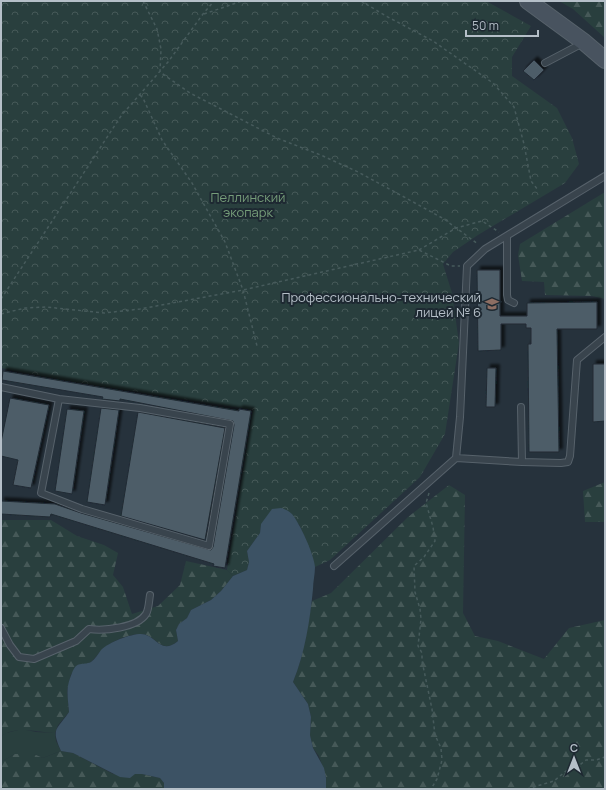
<svg xmlns="http://www.w3.org/2000/svg" width="606" height="790" font-family="Manrope,sans-serif">
  <defs>
    <pattern id="forest-firs" width="22" height="20" patternUnits="userSpaceOnUse"><rect width="22" height="20" fill="#293f3e"/><path d="M5 1l3.5 6h-7zM16 11l3.5 6h-7z" fill="#465958"/></pattern>
    <pattern id="park-crowns" width="20" height="18" patternUnits="userSpaceOnUse"><rect width="20" height="18" fill="#293f3e"/><path d="M2 6a3 3 0 1 1 6 0M12 15a3 3 0 1 1 6 0" fill="none" stroke="#465958"/></pattern>
    <filter id="shadow"><feDropShadow dx="3.5" dy="-3.5" stdDeviation="1" flood-color="#0009"/></filter>
  </defs>
  <rect width="100%" height="100%" fill="#26323c"/>
  <path fill="#293f3e" d="M22,729L36,732L55,733L56,741L61,751L43,758L34,754H15L1,762V736L6,733Z"/>
  <path fill="url(#forest-firs)" d="M559,1H605V38L573,9Z
    M605,192V299L592,296L545,295L544,282L522,281L518,255L520,244Z
    M605,482V522H585L583,491Z
    M449,485L465,495L463,613L475,636L498,641L544,659L569,628L605,620V789H326V778L319,756L313,748L310,735L311,717L308,704L293,682C304,656 307,628 312,601L331,593L408,517Z
    M1,520H51L77,536L104,545L118,553L113,575L123,587L132,614L158,606L180,585L186,561L227,570L233,576L221,591L211,600L191,610L187,618L179,624L176,630L178,641C160,656 156,633 140,634C128,634 112,641 103,649C99,652 96,657 92,661C86,666 78,670 71,674L67,691L69,712L58,725L55,733C37,732 17,725 1,736Z
    M61,751L73,753L113,774H142L160,778L164,783V789H1V762L15,754H34L43,758Z"/>
  <path fill="url(#park-crowns)" d="M1,1H486L531,26L512,57V76L557,108L572,138L579,164L565,183L478,235L453,252L443,264L452,293L459,343L445,434L420,477L330,560L315,567L308,545L299,524H261L260,533L247,551L249,562L247,570L233,576L227,570L253,410L63,380L1,368Z"/>
  <path fill="#3c5264" d="M281,508C285,509 289,511 292,514C300,524 314,554 315,567C315,574 313,582 313,589C310,620 305,653 293,682L308,704L311,717L310,735L313,748L324,768L326,778V789H164V783L160,778L142,774H135L130,778L120,777L73,753L61,751C51,728 56,731 69,712C68,697 65,689 72,673C77,660 82,666 91,662C95,659 98,654 101,650C109,642 130,634 141,634C156,634 160,656 178,641L176,630L179,624L187,618L191,610L211,600L221,591L233,576L247,570L249,562L247,551L260,533L261,524L272,509Z"/>
  <path fill="#4e5d67" stroke="#202b34" filter="url(#shadow)" d="M534,60L544,70L534,80L523,71Z
    M477,270H500V316H527V303L597,302V329H557L559,452H529L528,344H531V328H526V324H501V350L478,351Z
    M593,364H605V421L593,422Z
    M487,368H496L495,407H486Z
    M3,371L239,411V409L251,411L225,568L213,566L214,564L51,514L50,517L1,514V501L55,504L81,513L211,550L213,547L234,425L233,421L120,399V401L102,399L103,397L2,380Z
    M10,398L49,405L31,488L13,485L18,460L1,456V442Z
    M101,408L119,410L105,505L87,502Z
    M67,409L84,411L72,494L55,491Z
    M138,412L225,428L205,540L121,516Z"/>
  <g fill="none" stroke-linecap="round" stroke-linejoin="round">
    <defs>
      <path id="lane" d="M545,63L583,43
        M507,236V295L508,300L514,303
        M1,387L59,399L140,408L230,424L209,546L82,509L41,493L59,399
        M521,407L522,462
        M456,458L522,462L561,463L568,462L570,456L577,360L605,337
        M334,566L456,458L460,417L467,266L485,249L605,176
        M1,628L10,645L19,657L34,659L76,641L89,629C104,631 137,628 146,614C149,609 149,600 150,595"/>
      <path id="secondary" d="M528,1L584,42L605,60"/>
    </defs>
    <use href="#lane" stroke="#57626b" stroke-width="8"/>
    <use href="#secondary" stroke="#57626b" stroke-width="18"/>
    <path stroke="#475b5c" stroke-width="1.5" stroke-dasharray="3 3" stroke-linecap="butt" d="M143,1L157,29L161,49L160,72L190,93L277,138L323,156L358,172L395,192L444,219L478,244
      M361,1L386,16L433,41L493,83L514,107L524,144L531,181L538,190
      M204,14L242,1
      M140,95L143,98L162,140L192,183L225,242L243,290L257,346
      M419,250L456,228L482,221L499,232
      M1,299L121,116L168,62L203,14L214,1
      M1,314L25,308L46,307L104,313L140,309L243,290L419,250L451,266H460
      M429,493L426,503L433,527L435,541L424,557L414,566L415,592L420,609L421,619L418,646L422,653V661L432,709L435,735L441,748L442,760L437,779L431,789
      M527,789L554,781L566,771L576,768L586,760H596L605,757"/>
    <use href="#lane" stroke="#39444d" stroke-width="6"/>
    <use href="#secondary" stroke="#48535f" stroke-width="16"/>
  </g>
  <defs>
    <symbol id="university-bare" viewBox="-9 -9 18 18"><path d="M0-5L7-2L0 1L-7-2ZM-4 1L0 2.5L4 1V4Q0 6-4 4Z" fill="#8d6e63" stroke="#1e2932" stroke-width="2.5" paint-order="stroke"/></symbol>
  </defs>
  <g fill-rule="evenodd">
    <use href="#university-bare" x="482" y="294" width="20" height="20"/>
  </g>
  <g text-anchor="middle" stroke-width="4" stroke-linejoin="round" paint-order="stroke">
    <g font-size="13" fill="#759c79" stroke="#1e2932">
      <text x="248" y="202">Пеллинский<tspan x="248" dy="15">экопарк</tspan></text>
    </g>
    <g font-size="13" fill="#b5bfc8" stroke="#1e2932" text-anchor="end">
      <text x="481" y="302">Профессионально-технический<tspan x="481" dy="15">лицей № 6</tspan></text>
    </g>
  </g>
  <rect width="606" height="790" fill="none" stroke="#b5bfc8" stroke-width="4"/>
  <g transform="translate(574 758)" stroke="#1e2932" stroke-width="3" paint-order="stroke">
  <path d="M0-3L7 15L0 10L-7 15Z" fill="#b5bfc8"/>
  <text y="-6" font-size="11" font-weight="bold" text-anchor="middle" fill="#b5bfc8">С</text>
  </g>
  <path d="M466 30v6h72v-6" fill="none" stroke="#b5bfc8" stroke-width="2"/>
  <text x="472" y="30" font-size="12" fill="#b5bfc8" stroke="#1e2932" stroke-width="3" paint-order="stroke">50 m</text>
</svg>
